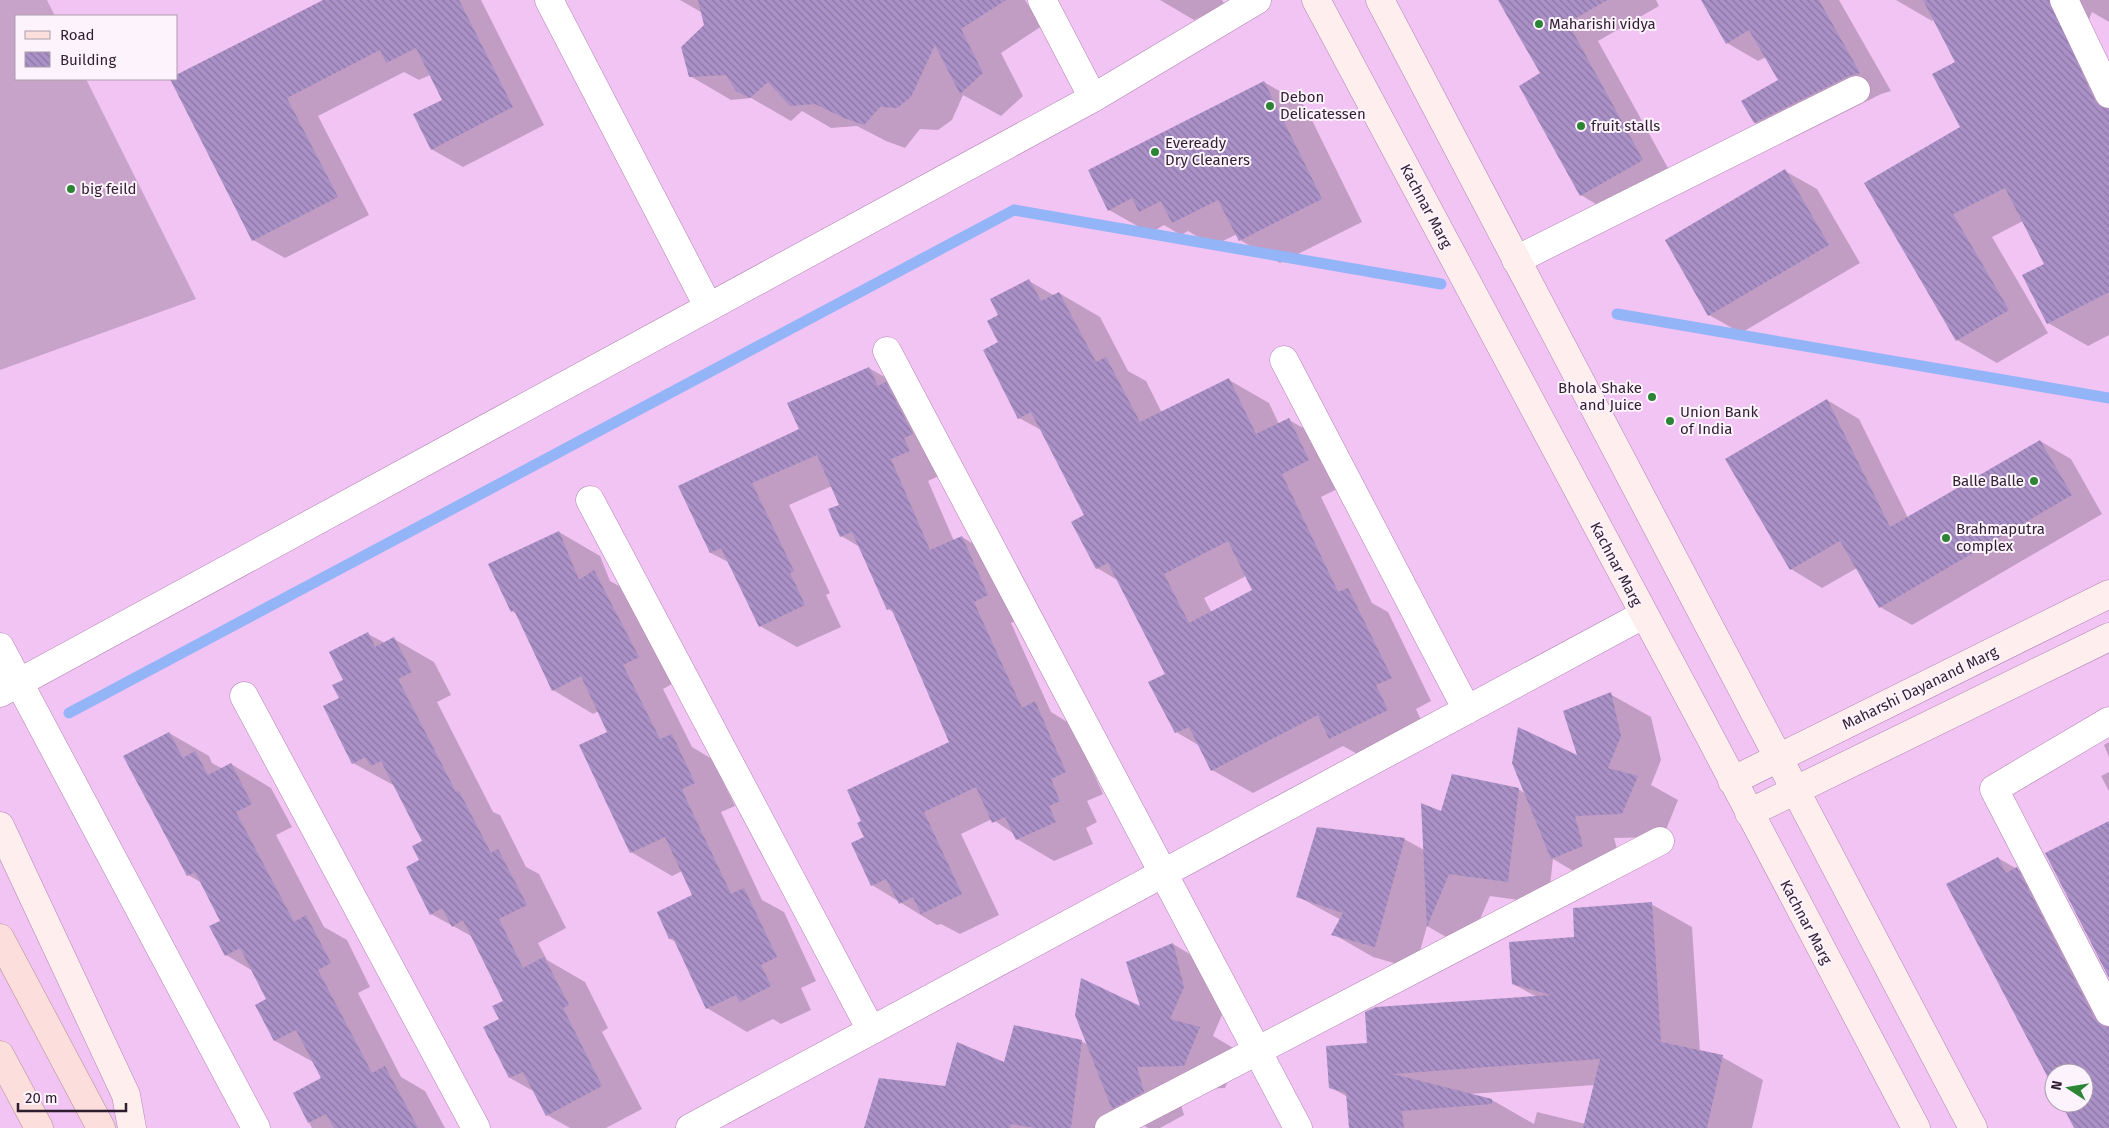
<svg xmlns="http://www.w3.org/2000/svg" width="2109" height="1128" font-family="'Fira Sans',sans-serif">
  <defs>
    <pattern id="building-back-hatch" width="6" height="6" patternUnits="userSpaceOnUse" patternTransform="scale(1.25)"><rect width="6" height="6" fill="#aa91c7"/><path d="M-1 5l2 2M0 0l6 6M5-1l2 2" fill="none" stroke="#8b76a2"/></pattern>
  </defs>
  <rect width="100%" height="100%" fill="#f2c4f4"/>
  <path fill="#c7a2c9" d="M0,0H47L55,16H16V79H86L196,299L0,370Z"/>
  <path fill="#0003" fill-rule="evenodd" d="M326,0H481L544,125L463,167L431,149L444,100L430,75L419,80L404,72L318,116L369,215L285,258L253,240L172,79H176Z
    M680,0H1025L1042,26L1001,53L1023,96L1001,116L963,95L952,120L938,130L920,129L905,148L886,141L857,126L831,128L802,111L791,121L751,98L731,100L690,76L720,12L708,16Z
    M1160,0H1222L1225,5L1194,20Z
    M1499,0H1656L1659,6L1598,41L1674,179L1612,214L1581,195L1542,74Z
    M1703,0H1839L1891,91L1881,94L1787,141L1755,123L1743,101L1779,80L1766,57L1758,61L1727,43Z
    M1896,0H2109V22L2092,12L2088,22L2109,72V335L2088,346L2048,323L2045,264L2023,221L1992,237L2048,333L1997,363L1957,340L1866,183L1962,127L1957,63L1934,19L1932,21Z
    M1264,82L1305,106L1362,222L1280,263L1240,240L1237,234L1213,246L1188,231L1181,235L1164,225L1150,233L1109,210Z
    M1785,171L1817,189L1860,263L1741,333L1709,315Z
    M1029,281L1055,296L1059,293L1100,317L1128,371L1146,381L1162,413L1229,380L1269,403L1279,424L1289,420L1330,443L1349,483L1321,497L1372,603L1388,612L1431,701L1416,709L1427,733L1370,761L1343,746L1253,793L1212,770L1200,746L1176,732L1150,683L1166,674L1119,581L1097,568L1086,515L1043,431L1019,418L1000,342V316ZM1246,576L1254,591L1212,613L1204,598Z
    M869,368L907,390L947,472L928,481L954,541L962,537L999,559L1025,617L1011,623L1051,712L1072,725L1103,794L1087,801L1097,822L1086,828L1093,844L1054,861L1017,839L1014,834L992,819L961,834L999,915L960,934L941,924L937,925L872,885L865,837L951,742L895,613L888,609L860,547L841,536L840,505L832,486L789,505L830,593L826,595L841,627L797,647L760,626L730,563L711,553L680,487L800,430Z
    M1827,400L1859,419L1908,518L2040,441L2071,459L2102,514L1912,625L1880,607L1857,568L1822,588L1791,569Z
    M559,532L600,556L610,581L635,595L679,680L663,689L692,747L712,759L735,806L721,812L728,827L762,900L784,912L816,981L801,988L811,1010L781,1024L773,1019L747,1032L707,1008L676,942L670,939L693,896L682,871L672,876L631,852L609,733L599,711L593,714L553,690L518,615L512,611Z
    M368,634L385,643L394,639L434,662L451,695L437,702L493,812L500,815L526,867L539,874L566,928L538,943L547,960L585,982L608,1028L602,1032L642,1109L606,1128H570L547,1115L535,1092L510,1078L485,1028L501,1019L505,1001L473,937L431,914L421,860L424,841L395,786L353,763L341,699L344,681Z
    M1610,694L1651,717L1661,760L1651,785L1678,800L1663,837L1614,838L1623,870L1592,882L1553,859L1548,904L1490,896L1467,949L1427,926L1415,969L1373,957L1333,934L1341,920L1297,896L1404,839L1424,850L1442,813L1518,789L1526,794L1579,758Z
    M169,733L209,756L212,763L223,769L231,764L271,788L292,827L276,835L324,927L347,940L370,987L358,993L401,1077L425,1091L445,1128H312L294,1094L323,1079L315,1063L275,1041L257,1006L268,999L253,971L226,955L221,921L202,883L188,875Z
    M2109,742V757L2104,745Z
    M2109,772V791L2101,776Z
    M1998,858L2055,891L2109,995V1128H2075L2062,1103H2084V1073H2054V1087Z
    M1651,904L1692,927L1700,1052L1722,1057L1763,1080L1752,1128H1350L1348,1097L1330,1087L1368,1044L1537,997L1513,984L1576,939ZM1595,1085L1586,1124L1537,1112L1534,1124L1492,1100L1469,1094Z
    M1173,944L1213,968L1224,1010L1213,1036L1240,1052L1225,1088L1177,1090L1184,1115L1160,1128H1148L1116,1109L1114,1128H865L946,1088L1005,1064L1081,1041L1088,1045L1142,1009Z"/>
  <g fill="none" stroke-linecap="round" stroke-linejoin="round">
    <path stroke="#94b4f8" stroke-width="11" d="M1617,314L2109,398
      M69,713L1014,210L1441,284"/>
  </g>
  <path fill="url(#building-back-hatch)" fill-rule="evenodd" d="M323,0H459L513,107L431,150L413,114L442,100L416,48L386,63L380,50L287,98L338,197L252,241L170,79H176V75Z
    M698,0H1006L961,29L983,73L960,94L935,45L911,97L897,108L880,107L864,125L844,118L815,104L790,106L768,82L750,98L736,91L726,75L689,77L681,47L704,25Z
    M1498,0H1607L1568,23L1643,160L1580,196L1519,86L1540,73Z
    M1701,0H1819L1860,73L1849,76L1754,123L1741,101L1778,80L1749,30L1726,44Z
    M1923,0H2049L2095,101L2101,107L2109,109V292L2047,324L2022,275L2044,264L2005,188L1953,214L2009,310L1956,341L1864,183L1960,127L1932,74L1955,62Z
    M1264,81L1322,199L1239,241L1218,200L1172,223L1161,201L1139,212L1132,198L1108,211L1088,170Z
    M1785,169L1829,245L1708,316L1665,240Z
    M1029,279L1041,301L1059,292L1096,362L1106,357L1140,422L1229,378L1256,434L1289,418L1309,460L1282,474L1338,592L1348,588L1392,678L1376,685L1388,710L1329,739L1318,715L1211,771L1189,727L1175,733L1148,682L1165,674L1108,563L1096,569L1071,522L1084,515L1031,412L1018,419L983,350L998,342L987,321L998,315L990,299ZM1228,541L1252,590L1189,623L1164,574Z
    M869,367L878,386L886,382L913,434L904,438L910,451L891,459L930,550L962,536L988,595L974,602L1022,708L1035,701L1066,772L1051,779L1060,801L1049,806L1056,822L1016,840L1005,817L992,823L976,787L924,812L962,894L921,914L913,897L899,904L886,879L871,886L851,843L864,837L857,823L861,821L847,790L949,742L891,608L887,610L852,532L840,537L828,509L839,505L817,455L752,483L794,571L790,573L805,605L759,627L721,548L710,553L678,486L799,429L787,403Z
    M1827,399L1890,527L2040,440L2072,495L1879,608L1840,541L1790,570L1725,459Z
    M559,531L579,580L594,570L639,657L623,665L660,739L672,734L695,783L682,789L688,803L731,894L744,888L777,957L761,965L771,986L740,1002L736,995L706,1009L673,938L669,939L657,912L692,895L665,837L630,853L579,745L607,732L581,676L552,691L514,610L511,612L488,564Z
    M368,632L375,647L394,637L412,672L398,679L456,792L459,791L491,853L498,849L527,905L499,919L523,968L544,957L569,1005L563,1008L602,1086L546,1116L523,1072L509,1078L483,1027L499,1019L492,1006L503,1001L463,920L452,927L442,908L430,915L406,867L419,860L412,846L422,841L381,761L371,766L365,757L352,764L323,706L339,698L332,685L343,680L329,652Z
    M1611,692L1621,736L1608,768L1638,776L1622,814L1575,816L1583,846L1551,859L1512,763L1518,727L1577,755L1563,711Z
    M169,732L183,758L195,751L208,775L231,763L252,804L236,812L294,922L306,915L331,963L318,970L372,1073L385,1066L418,1128H334L326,1114L308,1123L293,1093L321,1078L296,1030L274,1041L255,1005L266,999L240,948L225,956L209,926L220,921L195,872L187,876L123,756Z
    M1452,774L1519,788L1508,882L1449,874L1427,927L1421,803L1441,811Z
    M2109,821V978L2045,853Z
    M1317,827L1405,838L1375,947L1331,935L1343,913L1296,897Z
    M1998,857L2006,873L2017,867L2095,1019L2101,1025L2109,1028V1128H2074L2061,1103H2084V1073H2054V1089L1946,884Z
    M1652,902L1661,1042L1723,1055L1707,1128H1583L1600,1059L1393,1074L1492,1099V1104L1402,1111L1404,1128H1349L1346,1093L1329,1088L1326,1046L1367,1043L1365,1012L1376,1007L1551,995L1512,984L1509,942L1574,937L1573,908Z
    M1173,943L1184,987L1170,1019L1200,1027L1184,1066L1137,1067L1144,1092L1112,1109L1075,1015L1081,978L1140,1006L1126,962Z
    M1014,1025L1082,1040L1071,1128H1035L1011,1124L1010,1128H864L879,1078L945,1086L957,1042L1004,1062Z"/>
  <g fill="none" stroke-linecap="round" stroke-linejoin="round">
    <defs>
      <path id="street" d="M549,0L708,306
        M1042,0L1093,98
        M2064,0L2109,94
        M1516,260L1856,90
        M887,351L1298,1128
        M1284,360L1467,710
        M590,500L871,1030
        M0,647L256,1128
        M0,693L1093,98L1257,0
        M244,696L476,1128
        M2109,721L1994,789L2109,1012
        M690,1128L1643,615
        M1109,1128L1660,841"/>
      <path id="secondary" d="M1316,0L1709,735L1916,1128
        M1380,0L1973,1128
        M1732,781L2109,594
        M1749,813L2109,637
        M0,826L126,1095L132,1128"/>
      <path id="primary" d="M0,938L101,1128
        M0,1055L39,1128"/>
    </defs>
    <use href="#street" stroke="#af83b1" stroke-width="29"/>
    <use href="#secondary" stroke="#af83b1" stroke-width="29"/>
    <use href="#primary" stroke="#b38d91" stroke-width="29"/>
    <use href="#street" stroke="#fff" stroke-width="28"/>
    <use href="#secondary" stroke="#feefee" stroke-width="28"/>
    <use href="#primary" stroke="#fcdfdc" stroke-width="28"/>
  </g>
  <g fill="#2b8535" stroke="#fdf3fd" stroke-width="2">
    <circle cx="1539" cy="24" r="5"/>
    <circle cx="1270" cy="106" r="5"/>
    <circle cx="1581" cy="126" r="5"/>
    <circle cx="1155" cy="152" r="5"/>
    <circle cx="71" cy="189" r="5"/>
    <circle cx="1652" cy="397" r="5"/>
    <circle cx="1670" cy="421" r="5"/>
    <circle cx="2034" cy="481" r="5"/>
    <circle cx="1946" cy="538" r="5"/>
  </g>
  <g text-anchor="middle" stroke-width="4" stroke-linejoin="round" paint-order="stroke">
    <g font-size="15" fill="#2f1d30" stroke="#fdf3fd" text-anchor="start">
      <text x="1549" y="29">Maharishi vidya</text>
      <text x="1280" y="102">Debon<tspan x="1280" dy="17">Delicatessen</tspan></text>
      <text x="1591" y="131">fruit stalls</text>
      <text x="1165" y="148">Eveready<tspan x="1165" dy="17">Dry Cleaners</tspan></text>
      <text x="81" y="194">big feild</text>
      <text x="1642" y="393" text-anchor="end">Bhola Shake<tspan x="1642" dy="17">and Juice</tspan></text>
      <text x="1680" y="417">Union Bank<tspan x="1680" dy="17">of India</tspan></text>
      <text x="2024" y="486" text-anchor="end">Balle Balle</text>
      <text x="1956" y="534">Brahmaputra<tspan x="1956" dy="17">complex</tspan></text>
    </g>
    <g font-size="15" fill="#2f1d30" stroke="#fdf3fd">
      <text transform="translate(1426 206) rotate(62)" y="5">Kachnar Marg</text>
      <text transform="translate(1616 564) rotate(62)" y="5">Kachnar Marg</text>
      <text transform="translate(1920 688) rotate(-26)" y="5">Maharshi Dayanand Marg</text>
      <text transform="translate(1806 922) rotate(62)" y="5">Kachnar Marg</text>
    </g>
  </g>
  <rect x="15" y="15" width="162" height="65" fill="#fdf3fd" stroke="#ab9dab"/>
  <rect x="25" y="31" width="25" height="8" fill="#fcdfdc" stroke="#ab9dab"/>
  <text x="60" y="40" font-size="15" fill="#2f1d30">Road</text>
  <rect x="25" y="52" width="25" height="15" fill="url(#building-back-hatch)" stroke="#ab9dab"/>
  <text x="60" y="65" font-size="15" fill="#2f1d30">Building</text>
  <g transform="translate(2069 1088) rotate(282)"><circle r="24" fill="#fdf3fd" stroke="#ab9dab"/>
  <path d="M0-4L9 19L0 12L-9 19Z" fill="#2b8535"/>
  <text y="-8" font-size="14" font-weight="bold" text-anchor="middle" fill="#2f1d30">N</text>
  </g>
  <path d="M18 1103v8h108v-8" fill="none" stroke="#2f1d30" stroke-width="2.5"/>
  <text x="25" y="1103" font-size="15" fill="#2f1d30" stroke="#fdf3fd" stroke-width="4" paint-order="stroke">20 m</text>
</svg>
